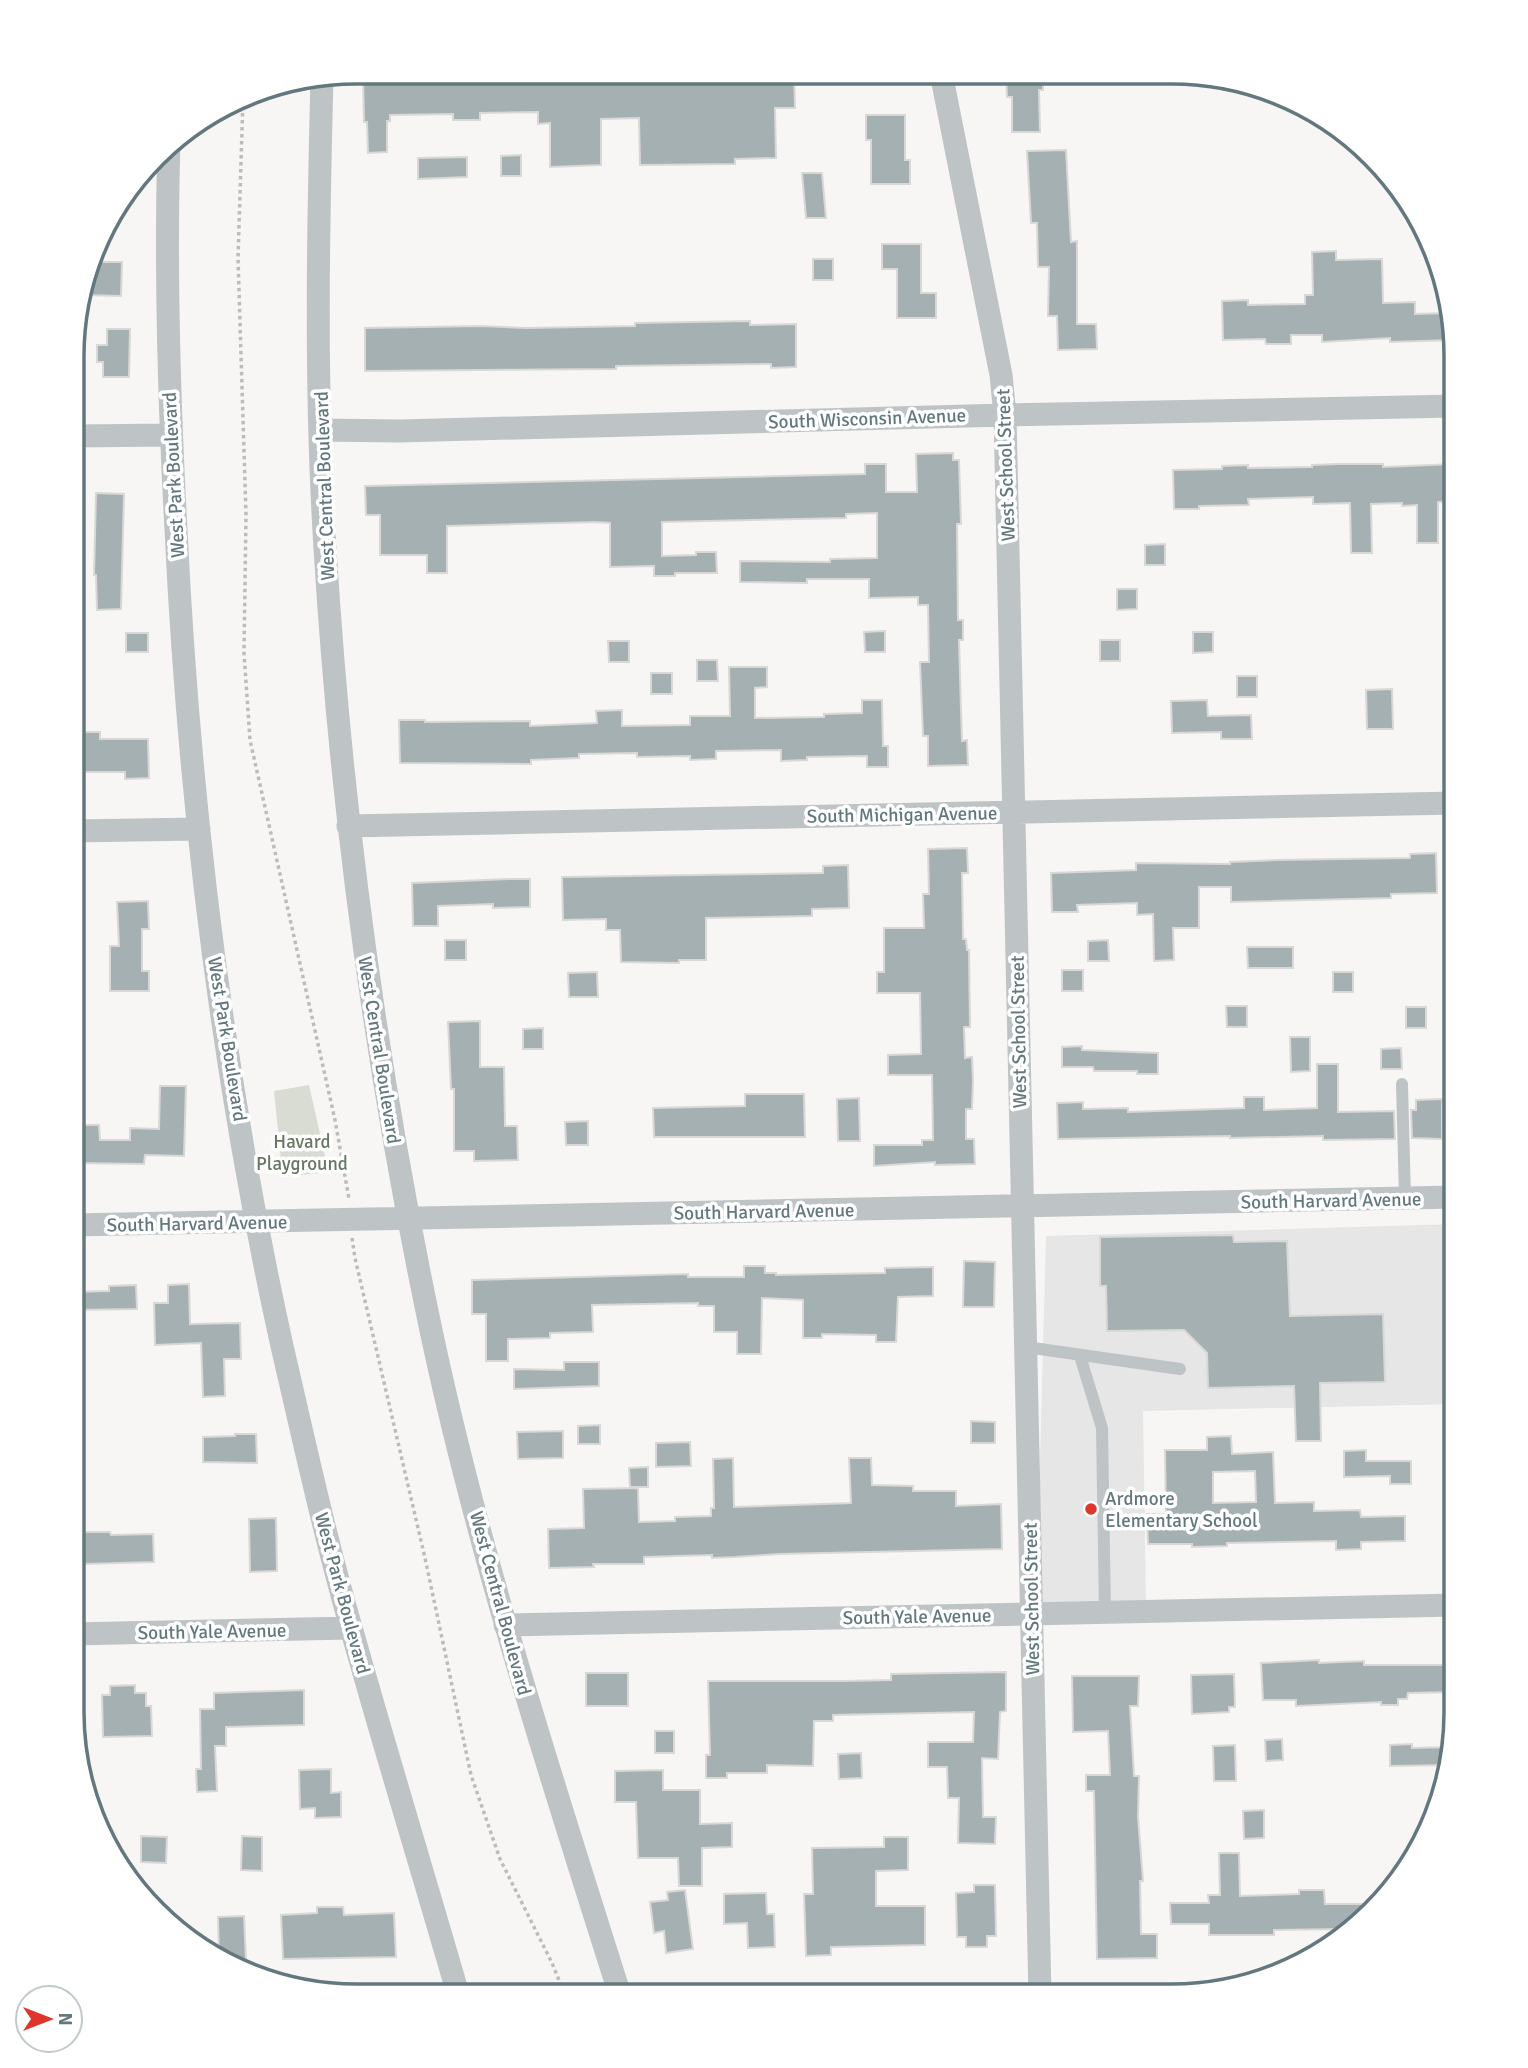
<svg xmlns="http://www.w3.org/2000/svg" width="1528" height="2068" font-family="Signika,sans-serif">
  <rect width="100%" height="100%" fill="#f7f6f4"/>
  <path fill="#e5e6e5" d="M1456,1224V1404L1143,1411L1146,1606L1036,1609L1046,1236Z"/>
  <path fill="#d8dcd3" d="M309,1085L327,1165L322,1173L287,1176L282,1170L274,1091Z"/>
  <path fill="#a5b0b3" stroke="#d9d8d6" stroke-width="2" fill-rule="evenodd" d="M684,73H794L795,108H775L776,158L735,159V164L640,165L639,118L601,119V165L550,167V123L538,124V112L480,113V120H453V114L390,115V121H387V152L368,153L367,122H364L363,77H389V79L452,78V76H519V80L587,78V75Z
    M1006,74H1043V90H1039L1040,132H1012V97H1007Z
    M866,115H905V160H910V184H871V140H866Z
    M1066,150L1071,242L1077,241V324H1096L1097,349L1058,350L1057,316H1048L1049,267H1038L1037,223H1031L1027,151Z
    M521,155V176H501V156Z
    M467,157V177L418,179V158Z
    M802,173H822L826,218H806Z
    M882,244H921V293H936V318H897V269H882Z
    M1336,251V260L1382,259L1383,303L1415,302V314L1446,313L1453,340L1390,342V338L1322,342V335H1291V344H1266L1265,339L1223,340L1222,301L1248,300V305L1305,304V295H1313L1312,252Z
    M813,259H833V280H813Z
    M94,262H122L121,296L82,295Z
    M750,321V325L796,324V367L771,368V364L616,366V369L365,371V328L482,326L526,328L635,326V323Z
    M107,329H130L129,377H103V362H97V345H107Z
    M953,453V460H959L961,524H957L958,620H963V640H959L961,710L962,741L967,740L968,765L928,766V736H923L920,662H929L928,605H918V597L869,598V579H807V583L740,582V561L830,562V559L877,558V513L846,514V518L662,522V556L696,555V552H716L717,573H675V576H654V566L610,567V523L595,522L447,526V573H427V555H380V515H366L365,486L865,474V464H886V492H917L916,454Z
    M1338,464H1383V467L1456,464V501L1438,502V543H1417V505L1402,506V503L1371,504L1372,553H1351L1350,503L1313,504V497L1248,499L1249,505L1199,506V509H1174L1173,470L1222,469V466L1248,465V468L1312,467V465Z
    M96,493L124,494L121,609L97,610L96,575H94Z
    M1165,544V565H1145V545Z
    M1117,589H1137V609L1117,610Z
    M885,631V652H865L864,632Z
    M1193,632H1213V652L1193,653Z
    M126,633H148V652H126Z
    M1100,640H1120V661H1100Z
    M608,641H629V662H609Z
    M697,660H717L718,681H697Z
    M729,667H767V687L755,688V718L824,717V714L862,713V700H882L883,746H888V767H867V756L807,757V760L781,761V750L716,751V759L690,760V756L637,757V753L579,754V758L531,760V764L400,763L399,720H425V722L530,721V726L597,723L596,711L622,710V726L690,725V716H730Z
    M651,673H672V694H651Z
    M1237,676H1257V697H1237Z
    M1392,689L1393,729H1367L1366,690Z
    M1207,700L1208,716L1251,715L1252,739H1221V732L1172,733L1171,701Z
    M76,732H100V739H148L149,778L125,779V772H76Z
    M967,848L968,873H962L963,939H966L967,950H969L970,1027H964L965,1058L972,1057L973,1082L972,1109H966V1139H974L975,1164L935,1165V1162L874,1166V1145H922V1140H933L932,1075H888V1055L921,1054L920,993H877V972H884V928H924L923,894H929L928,849Z
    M1436,853L1437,893L1391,894V898L1231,902V887H1199V928H1173L1174,960L1154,961L1153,914L1137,915V903L1077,905L1078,912H1052L1051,873L1136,870V863L1230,864V862L1276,860L1410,858V854Z
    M848,865L849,908L812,909V916L706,918V960H679V963L621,962L620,930H606V919L563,920L562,877L823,873V866Z
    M509,879H530V907L493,908V904L438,906V926H413L412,883Z
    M148,901L149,929H142V971H149V991H110V946H119L117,902Z
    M445,940H466V960H445Z
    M1108,940L1109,961H1088V941Z
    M1247,947H1293V968H1248Z
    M1062,970H1083V991H1062Z
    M597,972L598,997H569L568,973Z
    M1333,972H1353V992H1333Z
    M1226,1006H1247V1027H1227Z
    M1406,1007H1426V1028H1406Z
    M480,1021V1067H504L505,1126H517L518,1160L474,1161V1151H454V1089H451L448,1022Z
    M543,1028V1049H523V1029Z
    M1290,1037H1310V1071L1291,1072Z
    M1082,1046V1050L1158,1053V1074H1137V1071H1094L1093,1067H1062V1047Z
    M1401,1048L1402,1069H1381V1049Z
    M1317,1064H1338V1112L1394,1111L1395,1139L1323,1140V1136L1230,1138V1136L1058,1139L1057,1103L1083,1102V1109L1128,1108V1112L1187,1110L1244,1108V1097H1264V1110L1317,1108Z
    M160,1086H186L184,1156L145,1155L144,1164L73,1163V1125H99L100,1140H130V1128L159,1129Z
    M745,1094H804L805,1137H654L653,1108L745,1106Z
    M859,1098L860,1141H838L837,1099Z
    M1442,1099V1139L1412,1138L1411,1110H1416V1100Z
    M588,1121V1145H566L565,1122Z
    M1233,1235L1234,1242L1287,1241L1290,1316L1383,1314L1385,1382L1320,1383L1321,1441H1296L1294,1386L1208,1388L1207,1353L1184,1330L1107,1331L1106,1286H1100V1237Z
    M964,1261L995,1262L994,1307H963Z
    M744,1266H765V1273H776V1275L885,1273V1268L933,1267V1296L898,1297L896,1342H876V1335L822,1334V1338H803V1300L762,1298L761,1354H737V1332H714V1306H698V1303L592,1305L593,1332L550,1333V1338L508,1339V1361H486V1314H472V1280L688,1274V1277H744Z
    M189,1284L190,1324L240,1323L241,1359H224L225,1396L203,1397L201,1343L155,1345L154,1303H168V1285Z
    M136,1285L137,1309L72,1310L73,1292L109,1291V1286Z
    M564,1362H599V1386L514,1389V1369L564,1370Z
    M971,1421L995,1422V1443H971Z
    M600,1425V1444H578V1426Z
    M563,1431V1458L518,1459L517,1432Z
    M235,1434H256L257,1463L203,1462V1437L235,1436Z
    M1231,1436L1232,1454L1273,1452L1275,1503L1314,1502V1511L1360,1510L1361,1517L1405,1516V1541L1361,1542V1549L1336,1550V1541L1227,1543V1546L1192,1547V1544H1148L1147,1514H1166L1165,1450H1207V1437ZM1255,1471L1256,1502L1213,1503V1472Z
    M690,1442L691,1466L656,1467V1443Z
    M1366,1450V1461H1411V1484H1390V1476L1344,1477V1451Z
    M733,1458L734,1507L851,1503L849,1458H871L872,1485L913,1486V1491H956V1506L1001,1504L1002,1549L779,1554L735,1557L712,1558V1555L644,1557V1564H593L594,1567L549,1568L548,1529L584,1528L583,1489L638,1488L639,1522L675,1521V1517L711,1516V1508H714L713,1459Z
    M648,1467V1487H630L629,1468Z
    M276,1518L277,1571L250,1572L249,1519Z
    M82,1532H110L111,1535L153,1534L154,1562L84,1564Z
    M1319,1660V1663L1364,1661V1665H1453L1454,1692L1408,1693L1407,1699H1398V1705H1381V1702L1296,1706V1700H1263L1261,1663Z
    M1006,1672V1711L1000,1712L998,1759L982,1758L983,1817H996L995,1844L958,1843L959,1798H948L947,1767H928V1742H973L974,1712L833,1715V1721H814L813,1766L767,1765V1773H727V1778H706V1755H710L708,1681H846L891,1680V1674Z
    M586,1673H628V1706H586Z
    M1234,1674L1235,1707H1229V1712L1192,1714L1191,1675Z
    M1072,1676H1139L1138,1706H1130L1134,1776H1139L1138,1817L1143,1881H1140L1141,1934H1157V1958L1097,1959L1094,1791H1086V1775H1110L1108,1731L1073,1732Z
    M135,1685V1693H146V1706H151L152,1736L103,1737L102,1695H110V1686Z
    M304,1690V1725L226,1727V1746H215L217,1791L197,1792L196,1769H201L200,1709H214V1693Z
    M655,1731H674V1753H655Z
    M1282,1739L1283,1760L1266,1761L1265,1740Z
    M1412,1744V1748L1452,1747L1449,1765L1390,1766V1745Z
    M1235,1745L1236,1781H1214L1213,1746Z
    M861,1753L862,1778L839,1779L838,1754Z
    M331,1769V1793L341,1792V1817L315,1818V1808L300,1809L299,1770Z
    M663,1770V1790H700V1824L732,1823V1847L702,1848V1886H679L678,1858H638L636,1802H615V1771Z
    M1264,1810V1838L1244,1839L1243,1811Z
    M141,1836L167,1837L166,1863L141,1862Z
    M242,1836L262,1837V1871L241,1870Z
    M884,1837H908V1870L876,1871V1906H925V1945L831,1947V1955L806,1956L804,1894H813L812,1848L884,1847Z
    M1219,1853H1239L1240,1896L1299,1894V1890H1324L1325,1904H1378L1360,1925L1340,1939V1929L1274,1930V1935H1209V1924H1171L1170,1903H1209L1208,1895H1220Z
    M974,1885H995L996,1936H987V1947H966V1937H957L956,1893L974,1892Z
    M685,1890L693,1949L666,1953L664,1931L654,1933L650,1902L668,1900L667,1892Z
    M766,1893L767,1914H774L775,1947L748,1948L747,1923L724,1924V1894Z
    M317,1907H343L344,1915L394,1913L396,1957L283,1959L281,1915L317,1913Z
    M244,1916L246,1960L232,1961L219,1956L218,1917Z"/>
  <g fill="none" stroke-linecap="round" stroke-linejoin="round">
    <path stroke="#b9bdbe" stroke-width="3.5" stroke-dasharray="3.5 3.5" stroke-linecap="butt" d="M243,99L238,258L246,515L244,653L250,740L335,1120L349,1199
      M352,1238L355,1258L425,1558L471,1775L500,1859L552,1963L565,1995"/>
    <path stroke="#bec4c6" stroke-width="12" d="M1402,1084L1405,1198
      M1026,1347L1180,1369
      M1080,1356L1102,1428L1105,1612"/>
    <path stroke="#bec4c6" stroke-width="23" d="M941,73L1001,375L1005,415L1040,1996
      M322,77C318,234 315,391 325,548C341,813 377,1075 432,1335C480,1559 551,1777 620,1995
      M169,142C165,271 169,401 176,530C189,802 223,1080 282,1346C304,1441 325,1537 352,1631C386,1752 423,1873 458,1994
      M321,430L400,431L1005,415L1456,406
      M74,436L171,435
      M348,826L1456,803
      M73,831L199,829
      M73,1225L1456,1197
      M505,1625L1456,1605
      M72,1634L351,1628"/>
  </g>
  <circle fill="#de362d" stroke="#fff" stroke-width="2.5" cx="1091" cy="1509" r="7"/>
  <g text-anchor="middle" stroke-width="7" stroke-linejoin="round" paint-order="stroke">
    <g font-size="19" fill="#63787e" stroke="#fff">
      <text transform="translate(867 418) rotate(-2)" y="7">South Wisconsin Avenue</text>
      <text transform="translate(1005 465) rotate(-92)" y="7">West School Street</text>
      <text transform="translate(173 475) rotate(-93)" y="7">West Park Boulevard</text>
      <text transform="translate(324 486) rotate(-92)" y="7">West Central Boulevard</text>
      <text transform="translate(902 814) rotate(-1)" y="7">South Michigan Avenue</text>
      <text transform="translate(1018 1032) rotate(-91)" y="7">West School Street</text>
      <text transform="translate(228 1039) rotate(81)" y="7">West Park Boulevard</text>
      <text transform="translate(380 1050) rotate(81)" y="7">West Central Boulevard</text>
      <text transform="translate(1331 1200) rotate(-1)" y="7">South Harvard Avenue</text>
      <text transform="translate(764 1211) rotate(-1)" y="7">South Harvard Avenue</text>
      <text transform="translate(197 1223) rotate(-1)" y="7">South Harvard Avenue</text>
      <text transform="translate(343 1593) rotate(75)" y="7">West Park Boulevard</text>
      <text transform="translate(1031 1599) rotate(-91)" y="7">West School Street</text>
      <text transform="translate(501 1603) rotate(75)" y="7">West Central Boulevard</text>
      <text transform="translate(917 1616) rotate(-1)" y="7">South Yale Avenue</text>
      <text transform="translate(212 1631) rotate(-1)" y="7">South Yale Avenue</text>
    </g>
    <g font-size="19" fill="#697662" stroke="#fff">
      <text x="302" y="1148">Havard<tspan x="302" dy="22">Playground</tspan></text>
    </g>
    <g font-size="19" fill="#63787e" stroke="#fff" text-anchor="start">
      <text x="1105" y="1505">Ardmore<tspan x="1105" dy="22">Elementary School</tspan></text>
    </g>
  </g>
  <path d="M0 0H1528V2068H0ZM356 84H1172A272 272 0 0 1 1444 356V1712A272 272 0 0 1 1172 1984H356A272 272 0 0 1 84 1712V356A272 272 0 0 1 356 84Z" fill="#fff" fill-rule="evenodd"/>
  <path fill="none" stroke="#63787e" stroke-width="3.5" d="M356 84H1172A272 272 0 0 1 1444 356V1712A272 272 0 0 1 1172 1984H356A272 272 0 0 1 84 1712V356A272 272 0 0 1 356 84Z"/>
  <g transform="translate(49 2019) rotate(90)"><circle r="33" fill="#ffffff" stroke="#c1c9cb" stroke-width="2"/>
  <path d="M0-5L12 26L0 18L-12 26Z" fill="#de362d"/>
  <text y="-10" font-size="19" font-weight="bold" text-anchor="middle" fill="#63787e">N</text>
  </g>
</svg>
